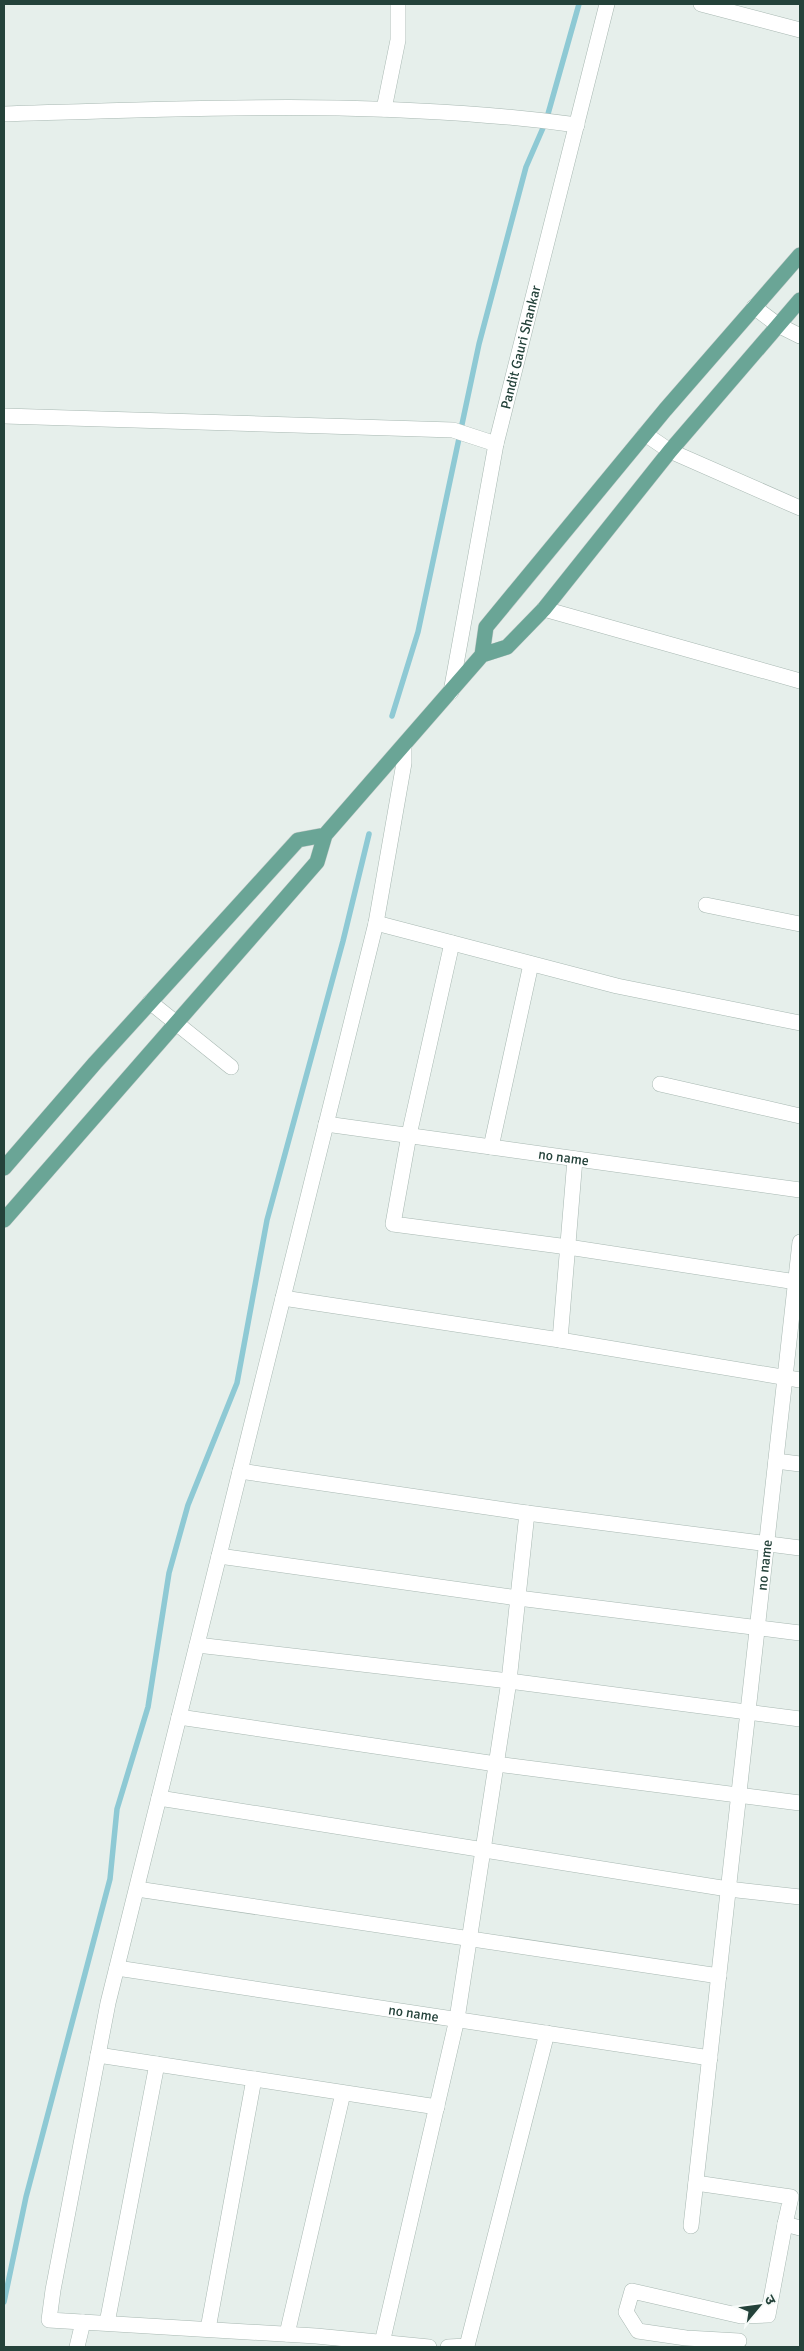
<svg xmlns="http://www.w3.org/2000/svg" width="804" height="2351" font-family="Signika,'Noto Sans Devanagari',sans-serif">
  <rect width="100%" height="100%" fill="#e6efeb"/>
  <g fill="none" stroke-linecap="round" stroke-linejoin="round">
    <path stroke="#8ec9d4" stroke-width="5.5" d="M392,716L418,632L479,344L526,167L546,121L579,4
      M4,2302L26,2197L110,1879L117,1809L148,1707L169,1573L188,1505L237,1383L267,1220L343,941L369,834"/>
    <defs>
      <g id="minor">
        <path d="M701,4L800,30"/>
        <path d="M384,109L398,40V4"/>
        <path d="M4,114C194,108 387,99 577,125"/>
        <path d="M754,307L778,325L800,336"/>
        <path d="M4,416L453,430L496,444"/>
        <path d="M645,434L670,451L800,508"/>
        <path d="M544,609L800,681"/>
        <path id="s1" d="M451,692L496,444L607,4"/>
        <path d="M404,747V763L376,923L108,2003L53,2290L49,2320L316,2336L429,2347"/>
        <path d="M706,905L800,924"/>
        <path d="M376,923L617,986L800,1023"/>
        <path d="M452,943L409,1135L393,1224L568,1247L796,1282"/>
        <path d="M150,1002L231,1067"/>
        <path d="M660,1084L800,1116"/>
        <path id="s2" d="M326,1124L800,1190"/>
        <path d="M491,1147L531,964"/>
        <path d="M283,1298L560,1340L800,1380"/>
        <path d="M560,1340L575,1159"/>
        <path d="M776,1461L800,1464"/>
        <path d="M240,1471L527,1513L800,1548"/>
        <path d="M219,1556L518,1598L800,1633"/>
        <path d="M197,1645L509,1681L800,1719"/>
        <path d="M179,1717L496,1764L800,1803"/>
        <path d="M159,1798L728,1889L800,1897"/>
        <path d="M137,1889L719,1976"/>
        <path id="s3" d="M117,1968L710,2058"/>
        <path d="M98,2055L437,2107"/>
        <path d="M696,2183L791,2197L785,2224"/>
        <path id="s4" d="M691,2226L800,1242"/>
        <path d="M107,2323L157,2064"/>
        <path d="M208,2329L254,2079"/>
        <path d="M287,2334L343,2093"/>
        <path d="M739,2341L686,2338L638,2331L626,2312L632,2291L741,2316L768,2315L785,2224L800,2228"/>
        <path d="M382,2343L457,2019L509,1681L527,1513"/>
        <path d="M77,2347L83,2322"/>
        <path d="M448,2347L467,2346L547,2033"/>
      </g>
      <path id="major" d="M482,655L486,627L665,410L800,255
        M4,1168L95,1063L298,840L325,835
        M4,1220L317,862L325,835L482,655L507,647L544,609L670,451L800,300"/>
    </defs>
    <use href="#minor" stroke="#a8b8b2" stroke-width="16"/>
    <use href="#major" stroke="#c2cac8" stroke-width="16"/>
    <use href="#minor" stroke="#fff" stroke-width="15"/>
    <use href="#major" stroke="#6aa596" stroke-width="15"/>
  </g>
  <g text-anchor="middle" stroke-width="4" stroke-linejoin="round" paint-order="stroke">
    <g font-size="14" fill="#24423a" stroke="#f7fbf9">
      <text dy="5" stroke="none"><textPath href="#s1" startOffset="352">Pandit Gauri Shankar</textPath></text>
      <text dy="5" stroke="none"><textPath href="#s2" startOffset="240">no name</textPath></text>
      <text dy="5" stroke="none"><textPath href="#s4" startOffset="665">no name</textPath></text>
      <text dy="5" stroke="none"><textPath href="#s3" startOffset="300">no name</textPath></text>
    </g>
  </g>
  <rect width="804" height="2351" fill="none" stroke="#24423a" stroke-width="10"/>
  <g transform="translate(759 2306) rotate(61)" stroke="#f7fbf9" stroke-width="4" paint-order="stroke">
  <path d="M0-4L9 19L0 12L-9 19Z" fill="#24423a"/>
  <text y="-8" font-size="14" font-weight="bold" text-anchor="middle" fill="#24423a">उ</text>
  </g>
</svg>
